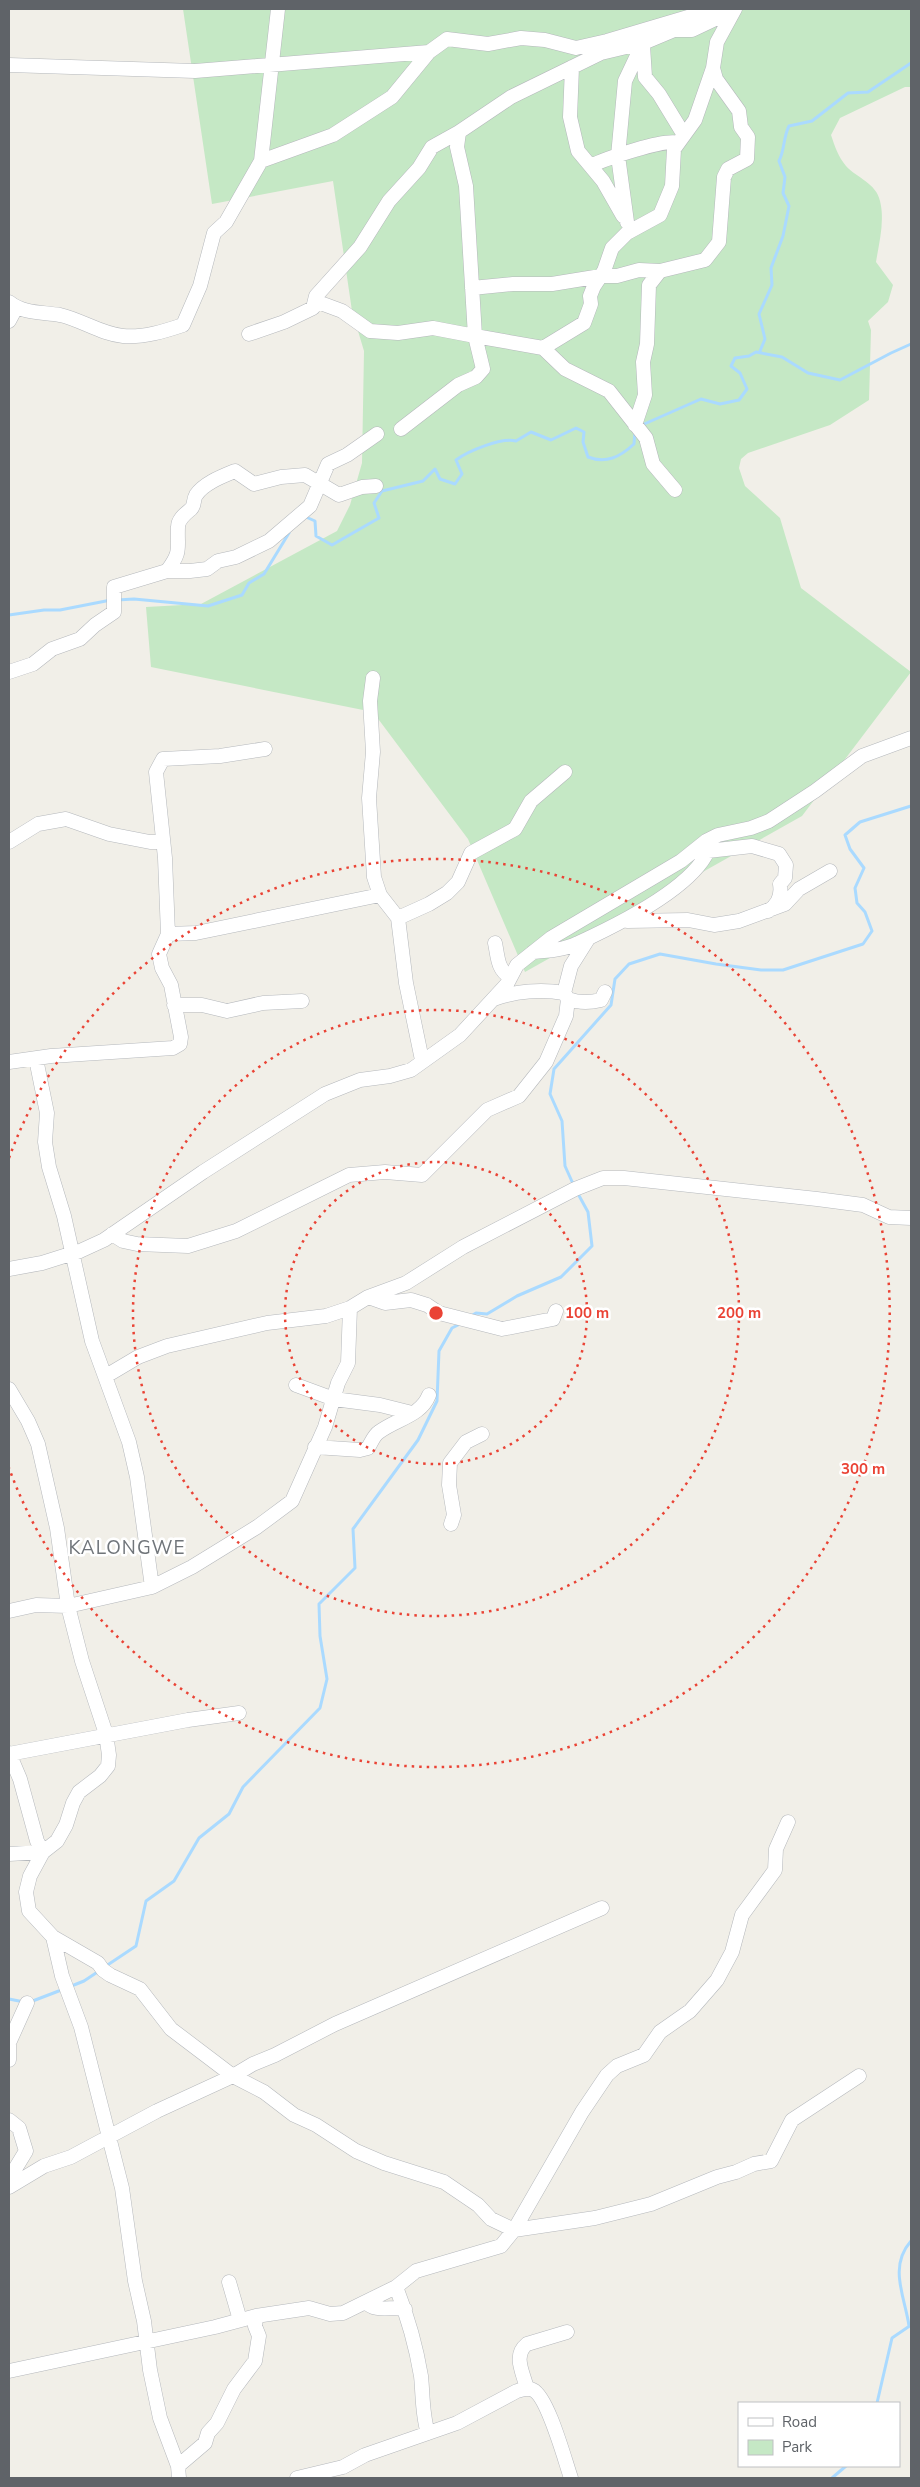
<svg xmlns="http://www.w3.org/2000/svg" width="920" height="2487" font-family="'Nunito Sans',sans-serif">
  <rect width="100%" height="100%" fill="#f1efe8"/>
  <path fill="#c5e8c5" d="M183,9H911V87H905L840,118L831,135C835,147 838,156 846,166C857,178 876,183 880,201C885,221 879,243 876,262L893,285L888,302L868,321L871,330L869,400L830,425L748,453L741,459L739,468L745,486L780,518L801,588L911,672L802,816L525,972L468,839L373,712L151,667L146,607L201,604L337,531L350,505L362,463L364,351L352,311L333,181L212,204Z"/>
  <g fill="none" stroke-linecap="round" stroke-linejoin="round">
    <path stroke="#aadaff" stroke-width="3" d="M760,351L765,339L759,314L772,285L771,268L783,236L789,206L783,193L785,177L779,161C785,149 783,138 789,126L812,121L848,93L868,92L911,63
      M642,425L701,399L720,404L739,400L747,389L740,373L731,366L735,358L749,356L756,352L782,357L808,373L840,380L891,353L911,344
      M306,517L315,521L316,536L332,545L379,518L374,503L382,491L423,481L435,469L440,479L455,484L462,474L456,460C468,451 502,437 516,441L531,432L551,440L576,428L584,432L583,442L588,457C606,464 620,457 634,444L635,432
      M117,600L134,599L208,606L242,595L249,583L264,574L289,533
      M9,615L44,610H60L111,600
      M574,1186L565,1166L562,1121L550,1094L554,1069L611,1005L615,979L629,964L660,954L716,964L761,970H783L863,944L872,931L865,912L857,903L855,888L864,868L850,849L845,835L860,822L911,806
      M471,1316L476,1313L487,1314L517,1296L561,1277L592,1246L588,1212L577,1192
      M106,1966L136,1946L146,1901L174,1881L199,1838L229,1814L243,1787L320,1708L327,1679L320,1636L319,1604L355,1568L353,1529L418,1440L437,1401L439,1351L452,1328L460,1324
      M69,1987L84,1981L99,1971
      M9,1999L24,2002
      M30,2002L64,1989
      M909,2326C905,2297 888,2267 911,2241
      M877,2403L892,2338L911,2325
      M832,2478L846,2466"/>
    <defs>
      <path id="minor" d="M643,46L645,77L659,94L684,135
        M9,65L195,71L429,52
        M572,67L570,117L578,151L603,181L623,216
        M261,161L278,9
        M591,166C604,159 666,138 678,143
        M627,222L618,156L625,81L643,43
        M472,288L513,284H552L601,276H617L639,270L660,271L705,260L719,242L724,177L728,169L747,159L748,137L741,127L739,111L716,79L713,68
        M315,301L342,311L370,331L398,333L433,328L475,336L483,369L476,377L458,385L401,429
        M9,302C24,314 42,312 60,315C82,320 101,334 123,336C143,338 165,331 183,325L200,286L214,233L226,222L261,161L333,135L392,97L429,52L447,39L488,44L521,38L545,40L576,48L607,41L715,9
        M9,321L16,308
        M249,334L284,322L313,308L316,296L360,247L389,201L419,168L432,147L459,132
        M543,348L475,336L466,186L457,147L459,132L511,97L601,53L643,43L674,30H692L730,12
        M635,425L645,395L643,362L647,344L649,285L660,271
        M675,490L653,464L646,438L609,391L565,369L543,348L584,323L591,304L590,296L594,286L604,271L612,248L627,233L660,215L672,186L674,149L695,120L713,68L717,42L735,9
        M167,571C182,551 177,549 178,527C178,519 185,514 191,509C195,505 193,500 196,495C204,483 223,476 235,471L254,484L281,477L305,475L339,495L362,487L376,486
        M9,672L33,664L52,649L80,639L95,625L114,612V587L167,571H190L207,569L218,561L236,557L269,541L310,506L328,464L347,455L377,434
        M373,678L370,701L373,752L369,798L374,877L380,895L398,918L406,983L422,1060
        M9,842L38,824L66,819L109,834L150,842H162
        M398,918L429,904L447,893L458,882L471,853L515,829L531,801L565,772
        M627,921L688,920L714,925L739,921L785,904L799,889L830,871
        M168,934L196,933L380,895
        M588,939L571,966L564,993L568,999C579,1003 589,1003 601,1000L605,992
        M495,943C498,957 497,969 510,977
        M533,952C548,951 564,950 578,943C615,926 691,889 708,851L752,846L779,854L786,865L785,878L780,884C782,896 778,905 768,911
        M494,999C515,991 542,989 564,993
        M174,1005H202L227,1011L263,1003L302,1001
        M36,1059L47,1113L45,1142L49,1167L64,1216L92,1341L129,1442L137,1477L152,1587
        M9,1062L51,1056L173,1048L180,1044L181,1037L171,985L162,968L159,954L168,934L165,858L156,772L163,759L220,756L265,749
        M112,1234L123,1241L137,1244L188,1246L236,1231L349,1175L385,1172L422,1175L487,1110L519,1096L546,1062L566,1016L568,999
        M9,1269L42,1263L80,1251L104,1240L203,1172L325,1094L360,1080L390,1076L411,1070L460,1035L507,984L517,965L551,938L681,861L706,841L718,835L751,828L769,821L815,791L862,756L911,738
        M368,1297L385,1303L411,1300L427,1305L439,1313L502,1329L553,1319L556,1311
        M106,1376L138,1357L167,1346L267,1323L326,1316L350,1308L368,1297L406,1283L463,1247L575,1189L603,1178H624L817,1199L863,1205L889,1217L911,1218
        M296,1385L334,1399L380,1405L412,1413
        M9,1389L28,1421L38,1444L57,1528L68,1606L82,1661L106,1734L109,1755L108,1766L100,1776L79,1792L73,1803L66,1825L57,1841L43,1852L30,1876L26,1892L29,1911L53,1937L62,1976L81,2027L122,2188L135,2281L144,2321L150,2370L160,2418L178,2466L179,2478
        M315,1447L360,1450L368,1448C371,1443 374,1435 379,1432C396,1419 421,1416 429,1395
        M451,1524L454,1515L449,1485L450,1463L466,1442L482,1434
        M9,1611L36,1605L68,1606L152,1587L192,1567L257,1527L292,1501L325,1427L338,1383L348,1363L350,1308
        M9,1753L20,1779L37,1841L43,1852
        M9,1754L188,1720L239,1713
        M9,1854L43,1852
        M53,1937L98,1963L103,1970L110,1975L140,1989L171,2029L233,2076L264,2092L294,2115L316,2125L356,2151L384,2163L444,2182L478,2205L491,2219L514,2230L595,2218L651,2204L717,2177L736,2172L754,2164L771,2161L792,2120L859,2076
        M9,2060V2043L27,2003
        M9,2120L19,2128L26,2151L9,2179
        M9,2187L44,2166L71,2157L157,2111L233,2076L253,2064L275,2055L335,2024L602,1908
        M229,2282L240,2320
        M396,2287C407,2315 416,2346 421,2376C423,2394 422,2415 428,2433
        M366,2302C375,2313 392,2306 405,2309
        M9,2371L215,2327L256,2316L309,2308L330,2314L343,2313L396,2287L416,2271L501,2246L514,2230L582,2112L607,2075L617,2066L644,2055L660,2032L690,2011L717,1980L732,1952L742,1915L775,1870L776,1849L788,1822
        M527,2389C524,2374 512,2356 527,2344L567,2332
        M178,2466L205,2443L208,2433L217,2423L234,2389L255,2361L259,2336L255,2326L256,2316
        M297,2478L343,2467L365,2455L457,2423L517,2391C522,2390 528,2387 533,2390C548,2397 565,2461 571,2478"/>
    </defs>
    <use href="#minor" stroke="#b5b8bc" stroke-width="15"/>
    <use href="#minor" stroke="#fff" stroke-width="14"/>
  </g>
  <g fill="none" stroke="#ea4335" stroke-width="2.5" stroke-dasharray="2.5 5">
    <circle cx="436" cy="1313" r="151"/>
    <circle cx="436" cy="1313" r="303"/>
    <path d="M9 1158A454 454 0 1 1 9 1468"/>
  </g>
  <g text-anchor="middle" stroke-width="5" stroke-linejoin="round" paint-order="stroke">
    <g font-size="19" letter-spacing="1" fill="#70757a" stroke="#fff">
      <text x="127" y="1554">KALONGWE</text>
    </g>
  </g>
  <circle cx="436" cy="1313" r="8" fill="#ea4335" stroke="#fff" stroke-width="2.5"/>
  <g font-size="15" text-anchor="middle" font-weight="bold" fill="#ea4335" stroke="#fff" stroke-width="5" stroke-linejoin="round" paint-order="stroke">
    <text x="587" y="1318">100 m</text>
    <text x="739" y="1318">200 m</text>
    <text x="863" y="1474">300 m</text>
  </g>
  <rect width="920" height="2487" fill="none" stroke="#5f6368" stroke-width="20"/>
  <rect x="738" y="2402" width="162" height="65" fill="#ffffff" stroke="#bfc1c3"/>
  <rect x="748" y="2418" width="25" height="8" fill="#ffffff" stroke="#bfc1c3"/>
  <text x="782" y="2427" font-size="15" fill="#5f6368">Road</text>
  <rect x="748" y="2440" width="25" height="15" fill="#c5e8c5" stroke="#bfc1c3"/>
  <text x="782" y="2452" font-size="15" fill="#5f6368">Park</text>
</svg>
